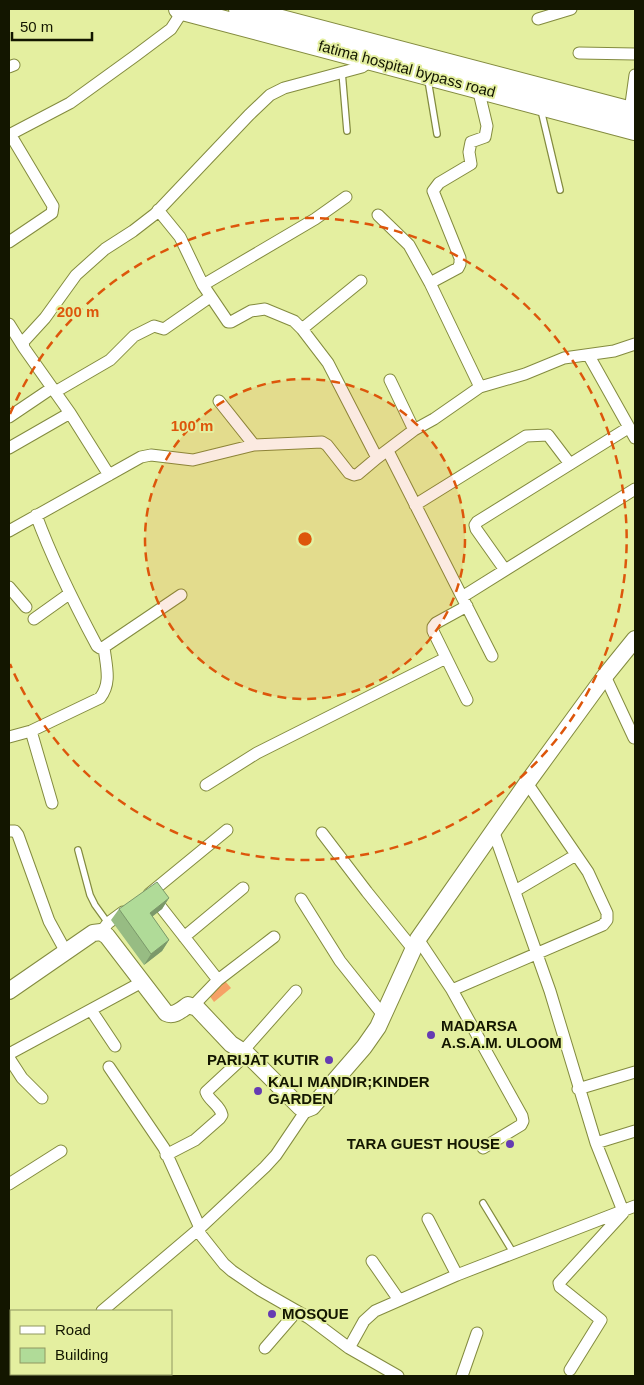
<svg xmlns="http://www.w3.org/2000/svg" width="644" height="1385" font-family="Helvetica,sans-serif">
  <rect width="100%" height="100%" fill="#e4efa0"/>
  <path fill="#f6a166" d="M225,981L231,988L214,1002L209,995Z"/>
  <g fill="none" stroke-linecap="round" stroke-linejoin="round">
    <defs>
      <path id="lane" d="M342,72L347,131
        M428,80L437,134
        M541,110L560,190
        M78,850L90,895L95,905L108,923
        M483,1203L514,1254
        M116,1374L118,1376"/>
      <path id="street" d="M538,19L571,9
        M579,53L635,54
        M9,67L14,65
        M630,111L635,75
        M9,135L70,103L135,56L171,29L184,9
        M158,210L180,237L203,285L315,219L346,197
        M378,215L409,245L430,283L480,387
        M9,242L52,213L53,206L10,134
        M430,283L458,268L460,264V258L433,191L439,183L471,164L469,152L471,142L485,137L487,126L477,84
        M203,285L228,322H231L251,311L265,309L294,321L302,329L328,363L377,458L414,430L434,419L480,387L525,374L564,358L614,351L635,344
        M9,324L24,348
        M302,329L361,281
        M589,356L635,438
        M390,380L414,430
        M55,392L110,360L134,336L154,326L164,329L210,297
        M219,401L254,445
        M9,417L52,388
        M9,448L70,413
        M388,451L492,656
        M109,475L70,413L24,348L23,342L45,318L76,275L105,249L133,231L155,214L249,115L270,95L284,88L362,67L372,60
        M415,505L526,436L548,435L570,464
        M36,515C53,561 74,603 97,646L100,648L104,647L181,595
        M9,531L141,457L151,455L193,460L254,445L322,442L327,445L349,473L354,475L358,474L377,458
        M505,570L476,529L475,525L477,522L628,428
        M9,587L26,607
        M462,597L635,489
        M467,606L436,623L433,627V631L467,700
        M34,619L69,594
        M605,676L634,738
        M31,731L52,803
        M9,737L31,731L100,698C112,683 106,666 104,647
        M206,785L257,753L446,658
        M493,830L550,991L596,1143L623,1211
        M9,831H15L18,835L49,921L66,952
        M322,833L367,892L413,949
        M515,891L576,855
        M149,894L227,830
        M153,897L218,980
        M301,899L340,961L383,1015
        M101,932L108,923L123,912
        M184,937L243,888
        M418,939L452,990L522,1116L523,1121L521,1125L483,1148
        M452,990L603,925L607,920V913L588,872L527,783
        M193,1006L218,980L274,937
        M91,1010L115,1046
        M243,1051L296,991
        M9,1054L142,982
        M9,1058L22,1078L42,1098
        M109,1067L164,1148L200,1228
        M578,1089L635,1072
        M596,1143L635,1131
        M166,1155L195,1140L220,1118L222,1115C220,1105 209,1101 206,1092L247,1054
        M9,1184L61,1151
        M428,1219L457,1275
        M197,1230L224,1264L232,1271L260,1290L309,1318L349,1348L398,1376
        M372,1261L399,1300
        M102,1311L200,1228L265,1167L276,1155L307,1109
        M9,1318L11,1324
        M9,1340L11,1338
        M265,1348L297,1311
        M349,1348L364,1321L375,1311L457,1275L635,1206
        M570,1370L601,1320L560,1287L559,1283L623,1213
        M41,1376L43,1374
        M462,1376L477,1333"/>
      <path id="secondary" d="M9,991L93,933L101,932L107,936L166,1013C174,1017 181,1010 188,1005L197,1008L231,1044L247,1054L300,1107L307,1109L312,1107L364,1047L378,1027L418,939L527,783L605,676L635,639"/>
      <path id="highway" d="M179,9L635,130
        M239,9L635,113"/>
    </defs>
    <use href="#lane" stroke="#838b3f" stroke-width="8"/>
    <use href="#street" stroke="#838b3f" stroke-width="13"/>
    <use href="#secondary" stroke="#838b3f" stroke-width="18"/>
    <use href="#highway" stroke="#838b3f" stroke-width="22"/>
    <use href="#lane" stroke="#fff" stroke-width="5.5"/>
    <use href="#street" stroke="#fff" stroke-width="11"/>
    <use href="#secondary" stroke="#fff" stroke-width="16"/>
    <use href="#highway" stroke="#fff" stroke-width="20"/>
  </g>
  <path fill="#97bc83" d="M169,898L162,909L152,916L169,940L162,951L144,965L111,920L119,909Z"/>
  <path fill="#7b996a" d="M169,898L162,909L143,924L150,913Z
    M169,940L162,951L144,965L151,954Z"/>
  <path fill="#b0db98" stroke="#7b996a" d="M157,882L169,898L150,913L169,940L151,954L119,909Z"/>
  <circle cx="305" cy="539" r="160" fill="#dd560b" fill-opacity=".12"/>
  <g fill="none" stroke="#dd560b" stroke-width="2.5" stroke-dasharray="9 6">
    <circle cx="305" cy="539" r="160"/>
    <path d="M10 414A321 321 0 1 1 10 664"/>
  </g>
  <g fill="#653bb2" stroke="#e4efa0" stroke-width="2">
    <circle cx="431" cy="1035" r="5"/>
    <circle cx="329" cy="1060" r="5"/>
    <circle cx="258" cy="1091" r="5"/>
    <circle cx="510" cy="1144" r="5"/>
    <circle cx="272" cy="1314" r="5"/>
  </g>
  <g text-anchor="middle" stroke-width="4" stroke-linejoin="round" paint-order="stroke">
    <g font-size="15" fill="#131600" stroke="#e4efa0">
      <text transform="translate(407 69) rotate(15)" y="5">fatima hospital bypass road</text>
    </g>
    <g font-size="15" font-weight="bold" fill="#131600" stroke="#e4efa0" text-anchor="start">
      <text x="441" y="1031">MADARSA<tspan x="441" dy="17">A.S.A.M. ULOOM</tspan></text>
      <text x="319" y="1065" text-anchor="end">PARIJAT KUTIR</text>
      <text x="268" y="1087">KALI MANDIR;KINDER<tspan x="268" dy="17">GARDEN</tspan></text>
      <text x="500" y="1149" text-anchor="end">TARA GUEST HOUSE</text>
      <text x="282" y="1319">MOSQUE</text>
    </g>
  </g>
  <circle cx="305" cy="539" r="8" fill="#dd560b" stroke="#e4efa0" stroke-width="2.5"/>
  <g font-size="15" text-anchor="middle" font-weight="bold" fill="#dd560b" stroke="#e4efa0" stroke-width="4" stroke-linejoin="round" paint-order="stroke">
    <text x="78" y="317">200 m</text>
    <text x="192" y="431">100 m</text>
  </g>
  <rect width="644" height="1385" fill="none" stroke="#131600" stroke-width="20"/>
  <rect x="10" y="1310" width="162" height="65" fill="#e4efa0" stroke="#909860"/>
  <rect x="20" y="1326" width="25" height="8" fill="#ffffff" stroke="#909860"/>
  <text x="55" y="1335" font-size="15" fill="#131600">Road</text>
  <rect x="20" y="1348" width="25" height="15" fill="#b0db98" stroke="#909860"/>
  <text x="55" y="1360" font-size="15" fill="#131600">Building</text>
  <path d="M12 32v8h80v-8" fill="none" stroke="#131600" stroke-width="2.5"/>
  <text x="20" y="32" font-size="15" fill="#131600" stroke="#e4efa0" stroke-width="4" paint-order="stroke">50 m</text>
</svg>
